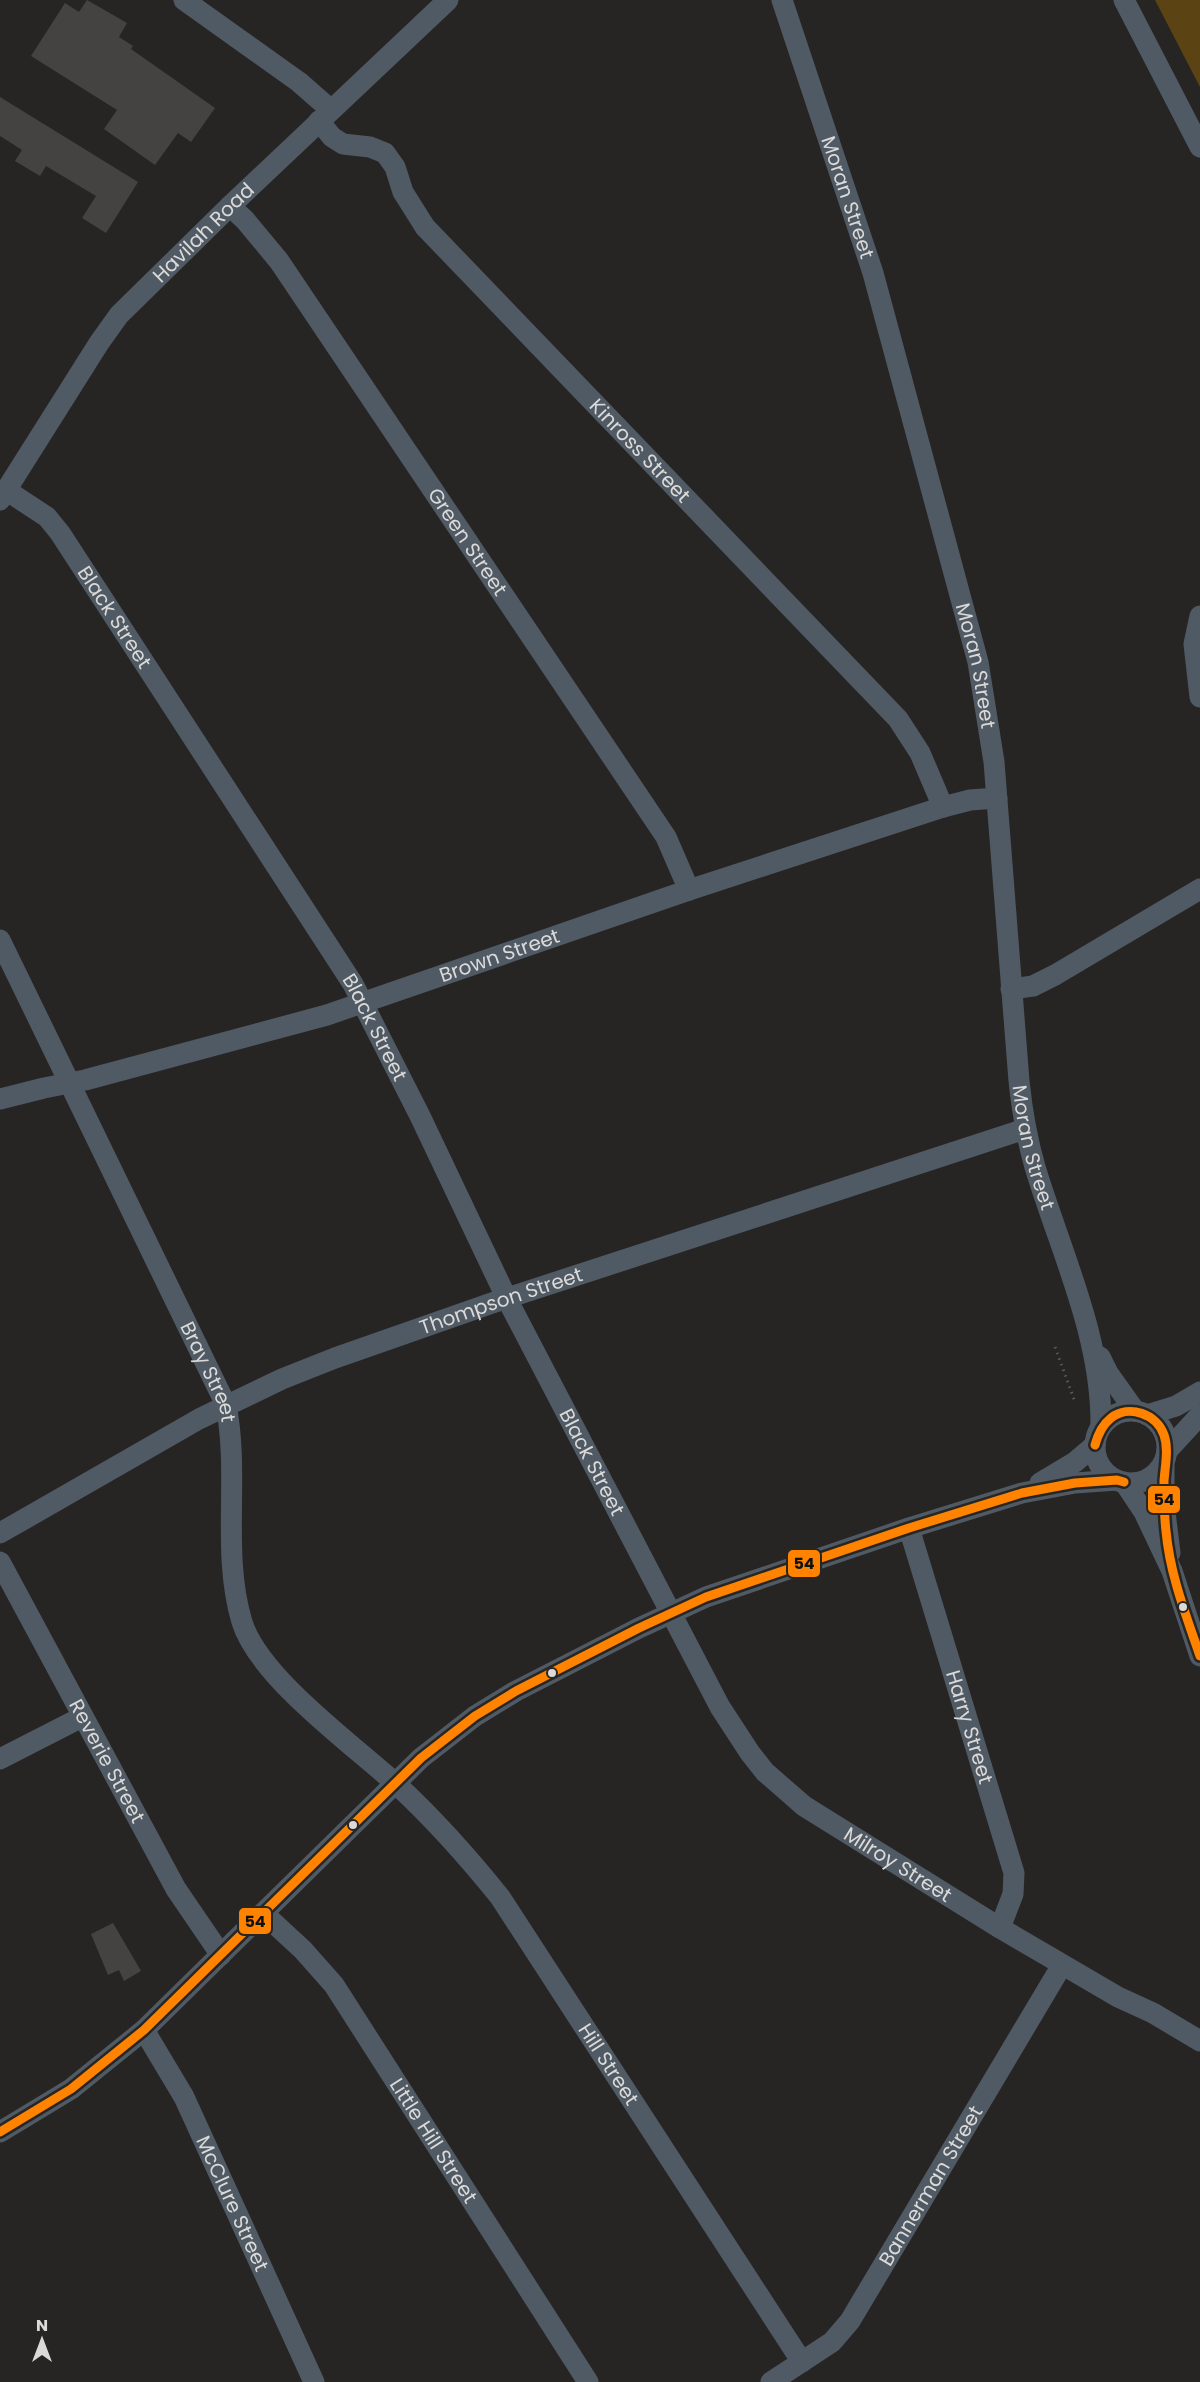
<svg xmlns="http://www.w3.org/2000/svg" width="1200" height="2382" font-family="Poppins,sans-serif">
  <rect width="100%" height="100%" fill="#272523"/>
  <path fill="#5c4313" d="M1155,0H1200V87Z"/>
  <path fill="#454342" d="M87,0L127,23L119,37L133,46L131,49L215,108L191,142L178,133L155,165L104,129L117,110L31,56L65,3L79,12Z
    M0,97L138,182L106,233L82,218L96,196L46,166L40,176L15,161L22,150L0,136Z
    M113,1923L141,1971L124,1981L119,1970L108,1975L91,1934Z"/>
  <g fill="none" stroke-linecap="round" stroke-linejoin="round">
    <path stroke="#53595e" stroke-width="3" stroke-dasharray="1.5 4.5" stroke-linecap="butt" d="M1055,1347L1075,1402"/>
    <g stroke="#505a64" stroke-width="21">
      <path d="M184,0L299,82L331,110"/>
      <path id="s1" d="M782,0L873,273L978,662L994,762L1019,1081C1022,1110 1027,1139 1035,1167C1061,1253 1102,1336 1101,1427"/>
      <path d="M1124,0L1200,147"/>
      <path id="s2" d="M319,121L332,137L343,144L370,147L385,153L395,167L403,192L425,227L898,719L920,753L943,807"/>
      <path id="s3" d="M230,206L245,220L279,261L666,837L689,890"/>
      <path id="s4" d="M6,490L47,517L60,533L353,984L420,1116L507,1299L720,1707L750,1753L765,1772L804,1806L1000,1928L1118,1997L1153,2013L1200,2041"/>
      <path id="s5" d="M0,500L99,343L119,315L230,206L448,0"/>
      <path d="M1200,616L1194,644L1200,697"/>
      <path id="s6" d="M0,940L226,1405C240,1476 221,1552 242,1622C259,1677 352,1744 395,1783C433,1818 467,1856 500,1897L802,2362"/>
      <path d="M1011,989L1033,986L1055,975L1200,889"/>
      <path id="s7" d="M0,1099L44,1088L85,1080L327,1015L689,890L943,807L970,800L997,798"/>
      <path d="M1100,1357L1108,1373L1135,1411"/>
      <circle cx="1131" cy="1447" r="36"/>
      <path d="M1147,1415L1176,1406L1200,1392"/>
      <path d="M1167,1451L1200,1415"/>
      <path d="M1164,1462V1504L1170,1553"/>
      <path d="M1124,1482L1144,1512L1172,1571L1200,1656"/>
      <path d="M1040,1483L1075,1462L1095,1445"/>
      <path id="s8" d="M909,1528L1014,1873L1013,1894L1000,1928"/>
      <path id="s9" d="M0,1533L199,1419L282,1379L335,1358L492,1303L1025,1129"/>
      <path id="s10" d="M0,1562L176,1889L221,1955"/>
      <path d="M0,1759L82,1717"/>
      <path id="s11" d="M263,1913L303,1950L334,1985L588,2382"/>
      <path id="s12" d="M144,2030L184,2097L314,2382"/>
      <path d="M0,2132L71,2089L144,2030L421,1758L475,1716L516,1691L639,1628L706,1597L909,1528L1022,1493L1075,1483L1117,1480"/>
      <path id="s13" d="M771,2382L832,2342L850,2321L1062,1965"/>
    </g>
    <defs>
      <path id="bus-1" d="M1095,1445C1098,1434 1102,1425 1111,1418C1129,1404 1157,1414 1164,1435C1169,1449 1165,1466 1164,1481C1164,1497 1164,1515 1166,1531C1170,1575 1186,1615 1200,1656
        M0,2132L71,2089L144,2030L421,1758L475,1716L516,1691L639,1628L706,1597L909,1528L1022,1493L1075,1483L1117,1480L1124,1482"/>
    </defs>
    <use href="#bus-1" stroke="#282622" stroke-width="14"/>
    <use href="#bus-1" stroke="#ff8200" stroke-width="9"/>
  </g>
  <g fill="#dbdad8" stroke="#282622" stroke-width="2">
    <circle cx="1183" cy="1607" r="5"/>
    <circle cx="552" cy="1673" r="5"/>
    <circle cx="353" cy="1825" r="5"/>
  </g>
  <g text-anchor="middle" stroke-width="4.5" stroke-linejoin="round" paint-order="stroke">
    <g font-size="20" fill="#dbdad8" stroke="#282622">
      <text dy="7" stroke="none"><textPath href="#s1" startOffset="208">Moran Street</textPath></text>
      <text dy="7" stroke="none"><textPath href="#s5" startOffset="338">Havilah Road</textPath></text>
      <text dy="7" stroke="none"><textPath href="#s2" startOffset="472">Kinross Street</textPath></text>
      <text dy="7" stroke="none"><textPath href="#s3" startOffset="412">Green Street</textPath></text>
      <text dy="7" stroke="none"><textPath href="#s4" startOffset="170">Black Street</textPath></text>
      <text dy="7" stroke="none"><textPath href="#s1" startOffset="694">Moran Street</textPath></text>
      <text dy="7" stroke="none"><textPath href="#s7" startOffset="520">Brown Street</textPath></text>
      <text dy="7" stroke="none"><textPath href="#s4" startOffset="656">Black Street</textPath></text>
      <text dy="7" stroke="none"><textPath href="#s1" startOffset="1180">Moran Street</textPath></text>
      <text dy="7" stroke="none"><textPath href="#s9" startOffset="554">Thompson Street</textPath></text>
      <text dy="7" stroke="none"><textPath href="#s6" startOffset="480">Bray Street</textPath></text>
      <text dy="7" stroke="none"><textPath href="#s4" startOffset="1142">Black Street</textPath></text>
      <text dy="7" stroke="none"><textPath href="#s8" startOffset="208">Harry Street</textPath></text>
      <text dy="7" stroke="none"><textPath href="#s10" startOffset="226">Reverie Street</textPath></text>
      <text dy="7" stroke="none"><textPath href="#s4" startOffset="1660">Milroy Street</textPath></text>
      <text dy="7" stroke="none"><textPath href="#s6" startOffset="1314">Hill Street</textPath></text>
      <text dy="7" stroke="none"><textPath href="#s11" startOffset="286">Little Hill Street</textPath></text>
      <text dy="7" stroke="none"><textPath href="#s13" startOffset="258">Bannerman Street</textPath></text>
      <text dy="7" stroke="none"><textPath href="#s12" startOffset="195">McClure Street</textPath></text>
    </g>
  </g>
  <g stroke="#282622" stroke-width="2">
    <rect x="1147" y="1485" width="34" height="29" rx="6" fill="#ff8200"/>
    <rect x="787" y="1549" width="34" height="29" rx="6" fill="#ff8200"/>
    <rect x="238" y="1907" width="34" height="28" rx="6" fill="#ff8200"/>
  </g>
  <g font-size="16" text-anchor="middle" font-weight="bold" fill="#111">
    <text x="1164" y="1505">54</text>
    <text x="804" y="1569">54</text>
    <text x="255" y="1927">54</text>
  </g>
  <g transform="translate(42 2340)" stroke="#282622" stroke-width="4.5" paint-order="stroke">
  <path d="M0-4.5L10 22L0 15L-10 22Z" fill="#dbdad8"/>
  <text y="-9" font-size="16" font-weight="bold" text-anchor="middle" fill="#dbdad8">N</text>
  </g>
</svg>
